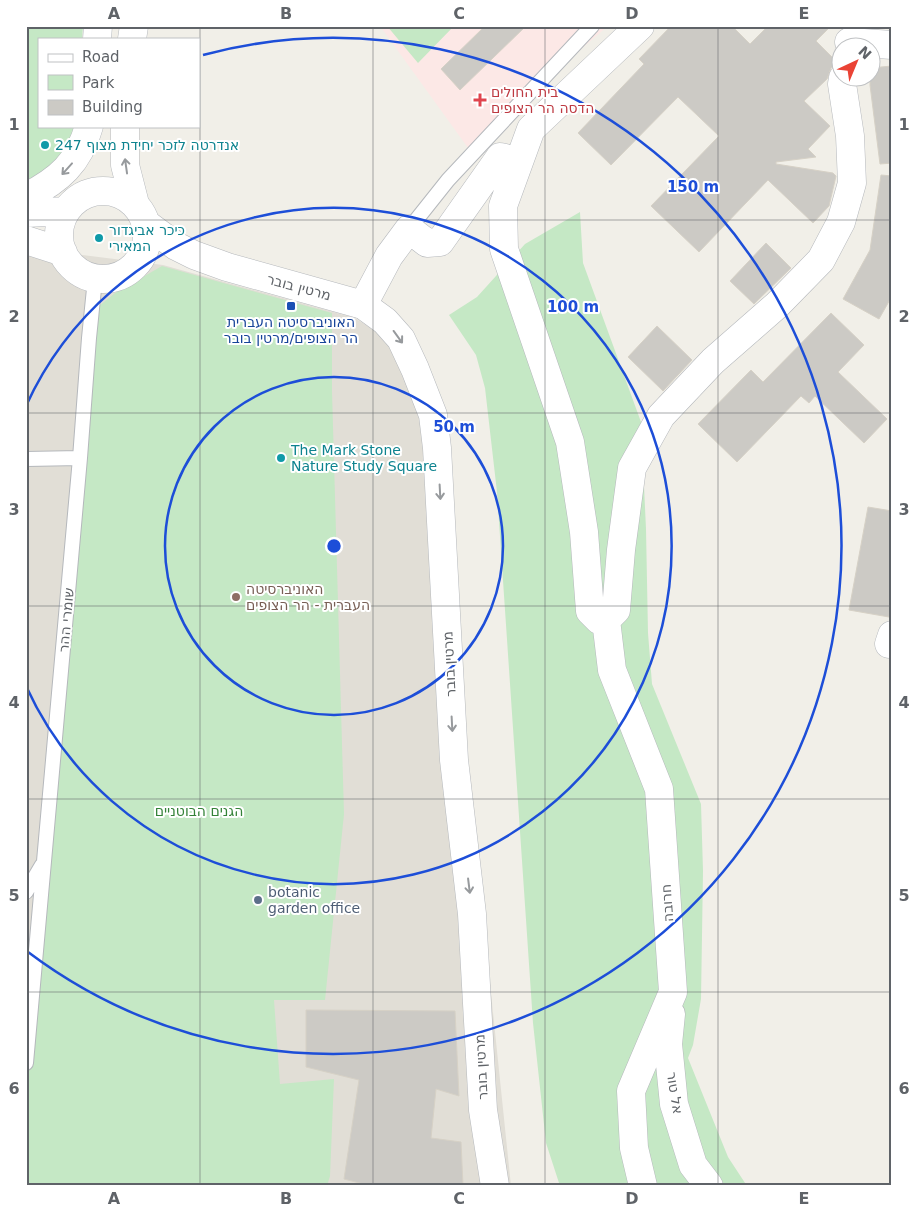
<svg xmlns="http://www.w3.org/2000/svg" width="918" height="1212" font-family="'DejaVu Sans','Noto Sans Hebrew',sans-serif">
  <rect width="100%" height="100%" fill="#f1efe8"/>
  <path fill="#e1ded6" d="M26,248L163,265L355,318L389,340L422,414L469,781L511,1186H26Z"/>
  <path fill="#fce8e6" d="M380,26H608L581,49L471,152Z"/>
  <path fill="#c5e8c5" d="M26,26H83L82,39H39V126H77L76,153L26,188Z
    M387,26H454L418,63Z
    M580,212L583,263L641,422L646,529L648,633L652,684L701,804L703,871L701,999L693,1045L688,1058L728,1157L747,1186H560L546,1143L533,1023L497,492L485,388L476,355L449,315L477,297L525,244Z
    M162,266L332,313V391L344,814L325,1000H274L280,1084L334,1079L330,1176L327,1186H26V1104L99,306L115,293Z"/>
  <path fill="#cccac5" stroke="#d6d1c6" d="M485,26H526L460,90L441,69Z
    M671,26H732L750,44L768,26H831L816,41L838,63L831,68L827,79L804,101L830,126L808,149L816,157L776,162V164L833,173L836,176L829,206L813,223L768,180L699,252L651,206L719,136L678,97L611,165L578,133L644,64L639,59Z
    M892,66V163L880,164L870,85V68Z
    M881,175L892,176V296L879,319L843,299L870,250Z
    M766,243L791,268L754,304L730,281Z
    M831,313L864,345L838,372L887,419L864,443L815,396L809,403L801,396L737,462L698,424L751,370L763,382Z
    M657,326L692,360L663,391L628,357Z
    M868,507L892,511V603L889,617L849,610Z
    M306,1010L455,1011L459,1096L436,1089L431,1138L461,1142L463,1186H371L344,1179L359,1080L306,1067Z"/>
  <g fill="none" stroke-linecap="round" stroke-linejoin="round">
    <defs>
      <path id="service" d="M409,229L448,180L592,26
        M26,459L80,458
        M26,892L42,865
        M26,1063L80,458L89,338L95,279"/>
      <path id="minor" d="M640,26L531,129L503,206L504,249L570,442L584,532L590,611L599,620H606L616,610L621,550L632,468L661,416L713,361L777,305L821,260L841,222L852,183L850,136L842,84L843,78
        M849,42L892,45
        M363,305L389,256L409,229L427,243L440,242L500,157L519,161
        M606,620L612,670L659,789L673,992L631,1091L634,1148L643,1186
        M889,644L892,635
        M671,1014L668,1044L674,1104L693,1165L709,1186"/>
      <path id="tertiary" d="M97,39L98,26
        M132,39L134,26
        M125,126V165L135,204
        M59 235a44 44 0 1 1 88 0a44 44 0 1 1-88 0Z
        M26,197C59,180 79,163 89,126
        M26,213L66,211
        M145,223L176,246L194,255L227,267L363,305L385,321L401,339L415,369L433,415L437,448L454,760L472,914L483,1110L495,1186
        M26,240L63,252"/>
    </defs>
    <use href="#service" stroke="#b5b8bc" stroke-width="16"/>
    <use href="#minor" stroke="#b5b8bc" stroke-width="29"/>
    <use href="#tertiary" stroke="#b5b8bc" stroke-width="29"/>
    <use href="#service" stroke="#fff" stroke-width="14"/>
    <use href="#minor" stroke="#fff" stroke-width="28"/>
    <use href="#tertiary" stroke="#fff" stroke-width="28"/>
  </g>
  <defs><path id="oneway-shaft" d="M-6 0H5M1.5-3L5.5 0L1.5 3" fill="none" stroke-width="1.6" stroke-linecap="round" stroke-linejoin="round" transform="scale(1.25)"/></defs>
  <g stroke="#979a9d">
    <use href="#oneway-shaft" transform="translate(126 166) rotate(-98)"/>
    <use href="#oneway-shaft" transform="translate(67 169) rotate(132)"/>
    <use href="#oneway-shaft" transform="translate(398 337) rotate(54)"/>
    <use href="#oneway-shaft" transform="translate(440 492) rotate(87)"/>
    <use href="#oneway-shaft" transform="translate(452 724) rotate(87)"/>
    <use href="#oneway-shaft" transform="translate(469 886) rotate(83)"/>
  </g>
  <path fill="none" stroke="#5f6368" stroke-width="1" stroke-opacity="0.55" d="M200,26V1186M373,26V1186M545,26V1186M718,26V1186M26,220H892M26,413H892M26,606H892M26,799H892M26,992H892"/>
  <g fill="none" stroke="#1d4ed8" stroke-width="2.5">
    <circle cx="334" cy="546" r="169"/>
    <path d="M26 406A338 338 0 1 1 26 686"/>
    <path d="M203 55A508 508 0 1 1 28 952"/>
  </g>
  <path fill="#e0444e" stroke="#fff" stroke-width="2" d="M477.5 92.5h5v5h5v5h-5v5h-5v-5h-5v-5h5z"/>
  <g fill="#0f9aa8" stroke="#fff" stroke-width="2">
    <circle cx="45" cy="145" r="5"/>
    <circle cx="99" cy="238" r="5"/>
    <circle cx="281" cy="458" r="5"/>
  </g>
  <rect fill="#1a4fb4" stroke="#fff" stroke-width="2" x="286" y="301" width="10" height="10" rx="2.5"/>
  <circle fill="#8d6e63" stroke="#fff" stroke-width="2" cx="236" cy="597" r="5"/>
  <circle fill="#5c6f8a" stroke="#fff" stroke-width="2" cx="258" cy="900" r="5"/>
  <g text-anchor="middle" stroke-width="4" stroke-linejoin="round" paint-order="stroke">
    <g font-size="14" fill="#be3a42" stroke="#fff" text-anchor="start">
      <text x="491" y="97">בית החולים<tspan x="491" dy="16">הדסה הר הצופים</tspan></text>
    </g>
    <g font-size="14" fill="#0d838f" stroke="#fff" text-anchor="start">
      <text x="55" y="150">אנדרטה לזכר יחידת מצוף 247</text>
      <text x="109" y="235">כיכר אביגדור<tspan x="109" dy="16">המאירי</tspan></text>
      <text x="291" y="455">The Mark Stone<tspan x="291" dy="16">Nature Study Square</tspan></text>
    </g>
    <g font-size="14" fill="#5f6368" stroke="#fff">
      <text transform="translate(299 287) rotate(15)" y="5">מרטין בובר</text>
      <text transform="translate(66 620) rotate(-85)" y="5">שומרי ההר</text>
      <text transform="translate(449 664) rotate(-93)" y="5">מרטין בובר</text>
      <text transform="translate(667 903) rotate(-94)" y="5">חרובה</text>
      <text transform="translate(481 1067) rotate(-93)" y="5">מרטין בובר</text>
      <text transform="translate(675 1093) rotate(81)" y="5">אל טור</text>
    </g>
    <g font-size="14" fill="#164399" stroke="#fff">
      <text x="291" y="327">האוניברסיטה העברית<tspan x="291" dy="16">הר הצופים/מרטין בובר</tspan></text>
    </g>
    <g font-size="14" fill="#785e54" stroke="#fff" text-anchor="start">
      <text x="246" y="594">האוניברסיטה<tspan x="246" dy="16">העברית - הר הצופים</tspan></text>
    </g>
    <g font-size="14" fill="#348238" stroke="#fff">
      <text x="199" y="816">הגנים הבוטניים</text>
    </g>
    <g font-size="14" fill="#4e5e75" stroke="#fff" text-anchor="start">
      <text x="268" y="897">botanic<tspan x="268" dy="16">garden office</tspan></text>
    </g>
  </g>
  <circle cx="334" cy="546" r="8" fill="#1d4ed8" stroke="#fff" stroke-width="2.5"/>
  <g font-size="15" text-anchor="middle" font-weight="bold" fill="#1d4ed8" stroke="#fff" stroke-width="4" stroke-linejoin="round" paint-order="stroke">
    <text x="693" y="192">150 m</text>
    <text x="573" y="312">100 m</text>
    <text x="454" y="432">50 m</text>
  </g>
  <rect width="918" height="1212" fill="none" stroke="#ffffff" stroke-width="55"/>
  <rect x="38" y="38" width="162" height="90" fill="#ffffff" stroke="#bfc1c3"/>
  <rect x="48" y="54" width="25" height="8" fill="#ffffff" stroke="#bfc1c3"/>
  <text x="82" y="62" font-size="15" fill="#5f6368">Road</text>
  <rect x="48" y="75" width="25" height="15" fill="#c5e8c5" stroke="#bfc1c3"/>
  <text x="82" y="88" font-size="15" fill="#5f6368">Park</text>
  <rect x="48" y="100" width="25" height="15" fill="#cccac5" stroke="#bfc1c3"/>
  <text x="82" y="112" font-size="15" fill="#5f6368">Building</text>
  <g transform="translate(856 62) rotate(44)"><circle r="24" fill="#ffffff" stroke="#bfc1c3"/>
  <path d="M0-4L9 19L0 12L-9 19Z" fill="#ea4335"/>
  <text y="-8" font-size="14" font-weight="bold" text-anchor="middle" fill="#5f6368">N</text>
  </g>
  <rect x="28" y="28" width="862" height="1156" fill="none" stroke="#5f6368" stroke-width="2"/>
  <g font-size="16" text-anchor="middle" font-weight="bold" fill="#5f6368">
    <text x="114" y="19">A</text>
    <text x="286" y="19">B</text>
    <text x="459" y="19">C</text>
    <text x="632" y="19">D</text>
    <text x="804" y="19">E</text>
    <text x="14" y="130">1</text>
    <text x="904" y="130">1</text>
    <text x="14" y="322">2</text>
    <text x="904" y="322">2</text>
    <text x="14" y="515">3</text>
    <text x="904" y="515">3</text>
    <text x="14" y="708">4</text>
    <text x="904" y="708">4</text>
    <text x="14" y="901">5</text>
    <text x="904" y="901">5</text>
    <text x="14" y="1094">6</text>
    <text x="904" y="1094">6</text>
    <text x="114" y="1204">A</text>
    <text x="286" y="1204">B</text>
    <text x="459" y="1204">C</text>
    <text x="632" y="1204">D</text>
    <text x="804" y="1204">E</text>
  </g>
</svg>
